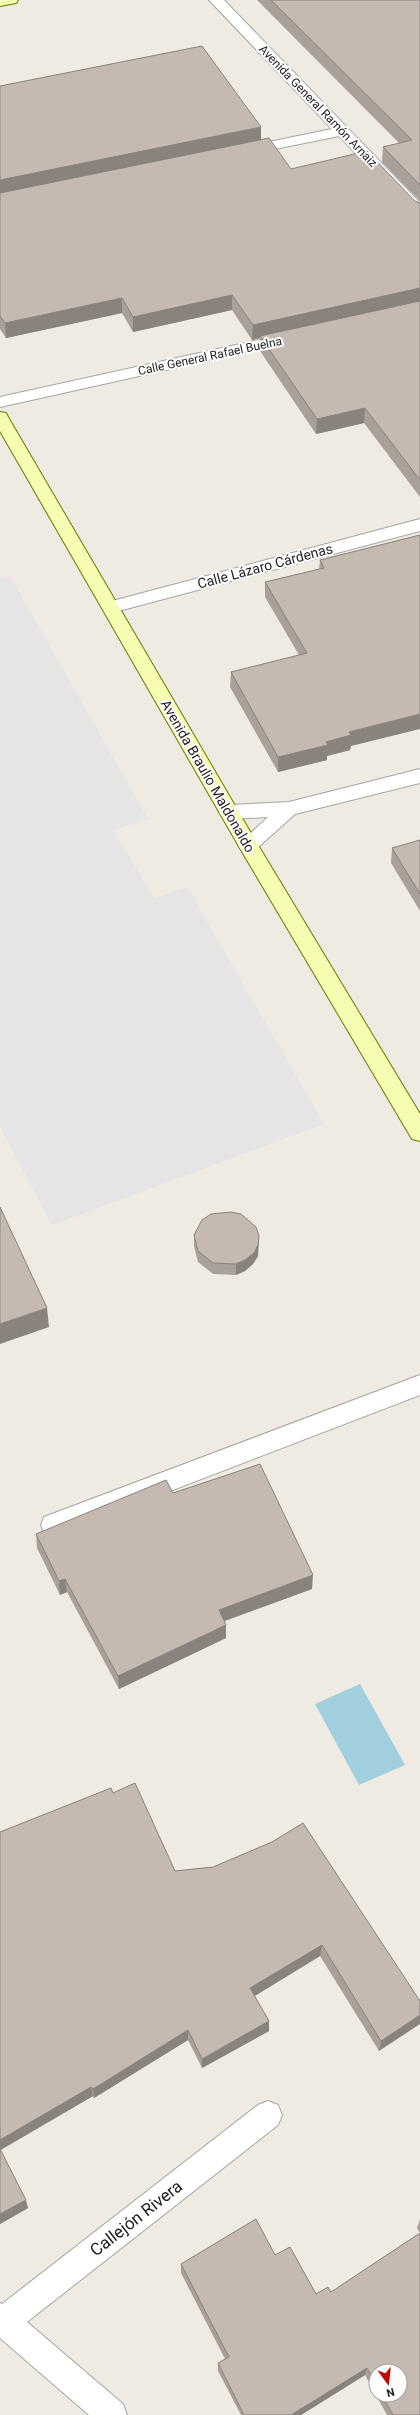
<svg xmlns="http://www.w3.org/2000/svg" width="420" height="2415" font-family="Roboto,sans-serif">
  <rect width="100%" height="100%" fill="#efebe2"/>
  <path fill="#e5e5e5" d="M10,576L148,819L114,830L154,899L187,887L324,1124L52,1225L0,1127V578Z"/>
  <path fill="#a1cfde" d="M360,1684L405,1765L359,1785L315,1704Z"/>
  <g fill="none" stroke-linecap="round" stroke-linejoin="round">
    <defs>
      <path id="lane" d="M420,1375V1395L53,1536L44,1533L41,1525L44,1517Z"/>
      <path id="street" d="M209,0H224L420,203V217L415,215L339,136L245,155L240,154L238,151L240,148L332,129Z
        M290,333L296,335L298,338L296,341L0,407V397Z
        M420,519V531L111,613L105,611L102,607L105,603Z
        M420,769V783L295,814L255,850L248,852L241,850L238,845L268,817L229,819L222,817L219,812L222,807L229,805L289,802Z
        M268,2101L278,2105L282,2115L278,2125L27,2322L123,2404L127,2415H89L0,2338V2303L2,2304L258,2105Z"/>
      <path id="secondary" d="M0,0H18L16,3L0,6Z
        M0,412L6,413L8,417L255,840L420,1114V1141L412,1139L241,850L0,431Z"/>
    </defs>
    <use href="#lane" stroke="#a4a4a4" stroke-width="2"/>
    <use href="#street" stroke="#a4a4a4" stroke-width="2"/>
    <use href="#secondary" stroke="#687801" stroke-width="2"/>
    <use href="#lane" fill="#fff" fill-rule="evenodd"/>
    <use href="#street" fill="#fff" fill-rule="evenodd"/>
    <use href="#secondary" fill="#f7fcb3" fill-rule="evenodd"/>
  </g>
  <path fill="#a9a099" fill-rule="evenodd" d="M257,0H420V201L382,162L383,147L399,143Z
    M0,86L261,139L291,169L415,201L420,203V497L364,423L316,434L260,351V338L252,340L232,310L133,332L122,313L6,338L0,329Z
    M420,535L351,746L350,750L327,756V760L278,772L230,687L231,672L299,655L265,597V582L319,569L320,560Z
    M420,840V911L391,863L392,848Z
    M194,1235L259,1236L258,1256L253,1264L245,1271L236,1275L213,1274L198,1262L194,1246Z
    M173,1493L312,1589L224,1621L226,1625V1638L119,1689L67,1592L60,1595L37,1548L36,1534Z
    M113,1793L175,1871L213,1867L420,2001L379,2051L320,1956L254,1996L269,2021V2031L202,2068L188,2040L94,2098L93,2096L1,2150L28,2208L0,2224V1832Z
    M420,2219V2415H387L365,2375L301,2415H241L218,2371V2363L225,2359L181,2273V2264L275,2255L316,2294L331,2292L420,2233L417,2228ZM376,2371L400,2395H376Z"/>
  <path fill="#89827d" d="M261,127V142L0,195V180Z
    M420,288V303L260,336V338L252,340L253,325Z
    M232,295V310L133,332V317Z
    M122,298V313L6,338L5,323Z
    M365,408L364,423L316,434L317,419Z
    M420,714V729L351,746L350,750L327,756V760L278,772V757L326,742L349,732Z
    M259,1236L258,1256L253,1264L245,1271L236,1275V1264Z
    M47,1308L49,1327L0,1344V1324Z
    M313,1575L312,1589L219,1623V1610Z
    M65,1579L67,1592L60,1595L59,1581Z
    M226,1625V1638L119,1689L118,1676Z
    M322,1945L320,1956L250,1999V1988Z
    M420,2015V2024L379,2051L381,2041Z
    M269,2021V2031L202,2068V2059Z
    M188,2030V2040L94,2098L93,2089Z
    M91,2087L93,2096L0,2150V2140Z
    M26,2200L28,2208L0,2224V2214Z
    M367,2368L365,2375L301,2415H291Z"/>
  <path fill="#c4bab2" stroke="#89827d" d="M271,0H420V185L383,147L412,140Z
    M202,46L261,127L0,180V86Z
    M269,138L291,169L367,151L415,201L420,203V288L253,325L232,295L133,317L122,298L5,323L0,316V193Z
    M420,301V480L365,408L317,419L260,336Z
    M420,535V714L349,732L351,735L326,742L328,745L278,757L231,672L307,653L265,582L324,568L320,560Z
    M420,840V894L392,848Z
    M0,1207L47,1308L0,1324Z
    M231,1212L241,1214L256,1227L259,1236L258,1245L254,1253L245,1260L236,1264L213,1263L198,1251L194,1235L202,1220L211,1214Z
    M260,1464L313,1575L219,1610L226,1625L118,1676L65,1579L59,1581L36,1534L166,1480L173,1493Z
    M135,1783L175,1871L213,1867L272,1842L303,1823L420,2001V2015L381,2041L322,1945L250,1988L269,2021L202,2059L188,2030L93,2089L91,2087L0,2140V1832L111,1788L113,1793Z
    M0,2149L26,2200L0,2214Z
    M256,2219L275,2255L290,2247L316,2294L328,2287L331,2292L420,2233V2415H393L382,2395H400V2371H376V2384L367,2368L291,2415H244L218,2363L229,2357L181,2264Z"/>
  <g text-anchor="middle" stroke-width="4" stroke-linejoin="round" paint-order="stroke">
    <g font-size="12" fill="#1d1d1d" stroke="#fff">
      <text transform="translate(318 106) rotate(46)" y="4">Avenida General Ramón Arnaiz</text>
      <text transform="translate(210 356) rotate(-12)" y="4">Calle General Rafael Buelna</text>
    </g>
    <g font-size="14" fill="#1d1d1d" stroke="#fff">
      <text transform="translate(265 566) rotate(-15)" y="5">Calle Lázaro Cárdenas</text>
      <text transform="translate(208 776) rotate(60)" y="5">Avenida Braulio Maldonaldo</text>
    </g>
    <g font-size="17" fill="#1d1d1d" stroke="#fff">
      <text transform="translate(136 2218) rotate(-38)" y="6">Callejón Rivera</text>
    </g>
  </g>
  <g transform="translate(388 2383) rotate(165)"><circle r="19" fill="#ffffff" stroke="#a5a5a5"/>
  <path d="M0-3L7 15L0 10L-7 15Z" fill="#ca0400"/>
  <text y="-6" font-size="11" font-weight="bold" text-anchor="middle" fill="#1d1d1d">N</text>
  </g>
</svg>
